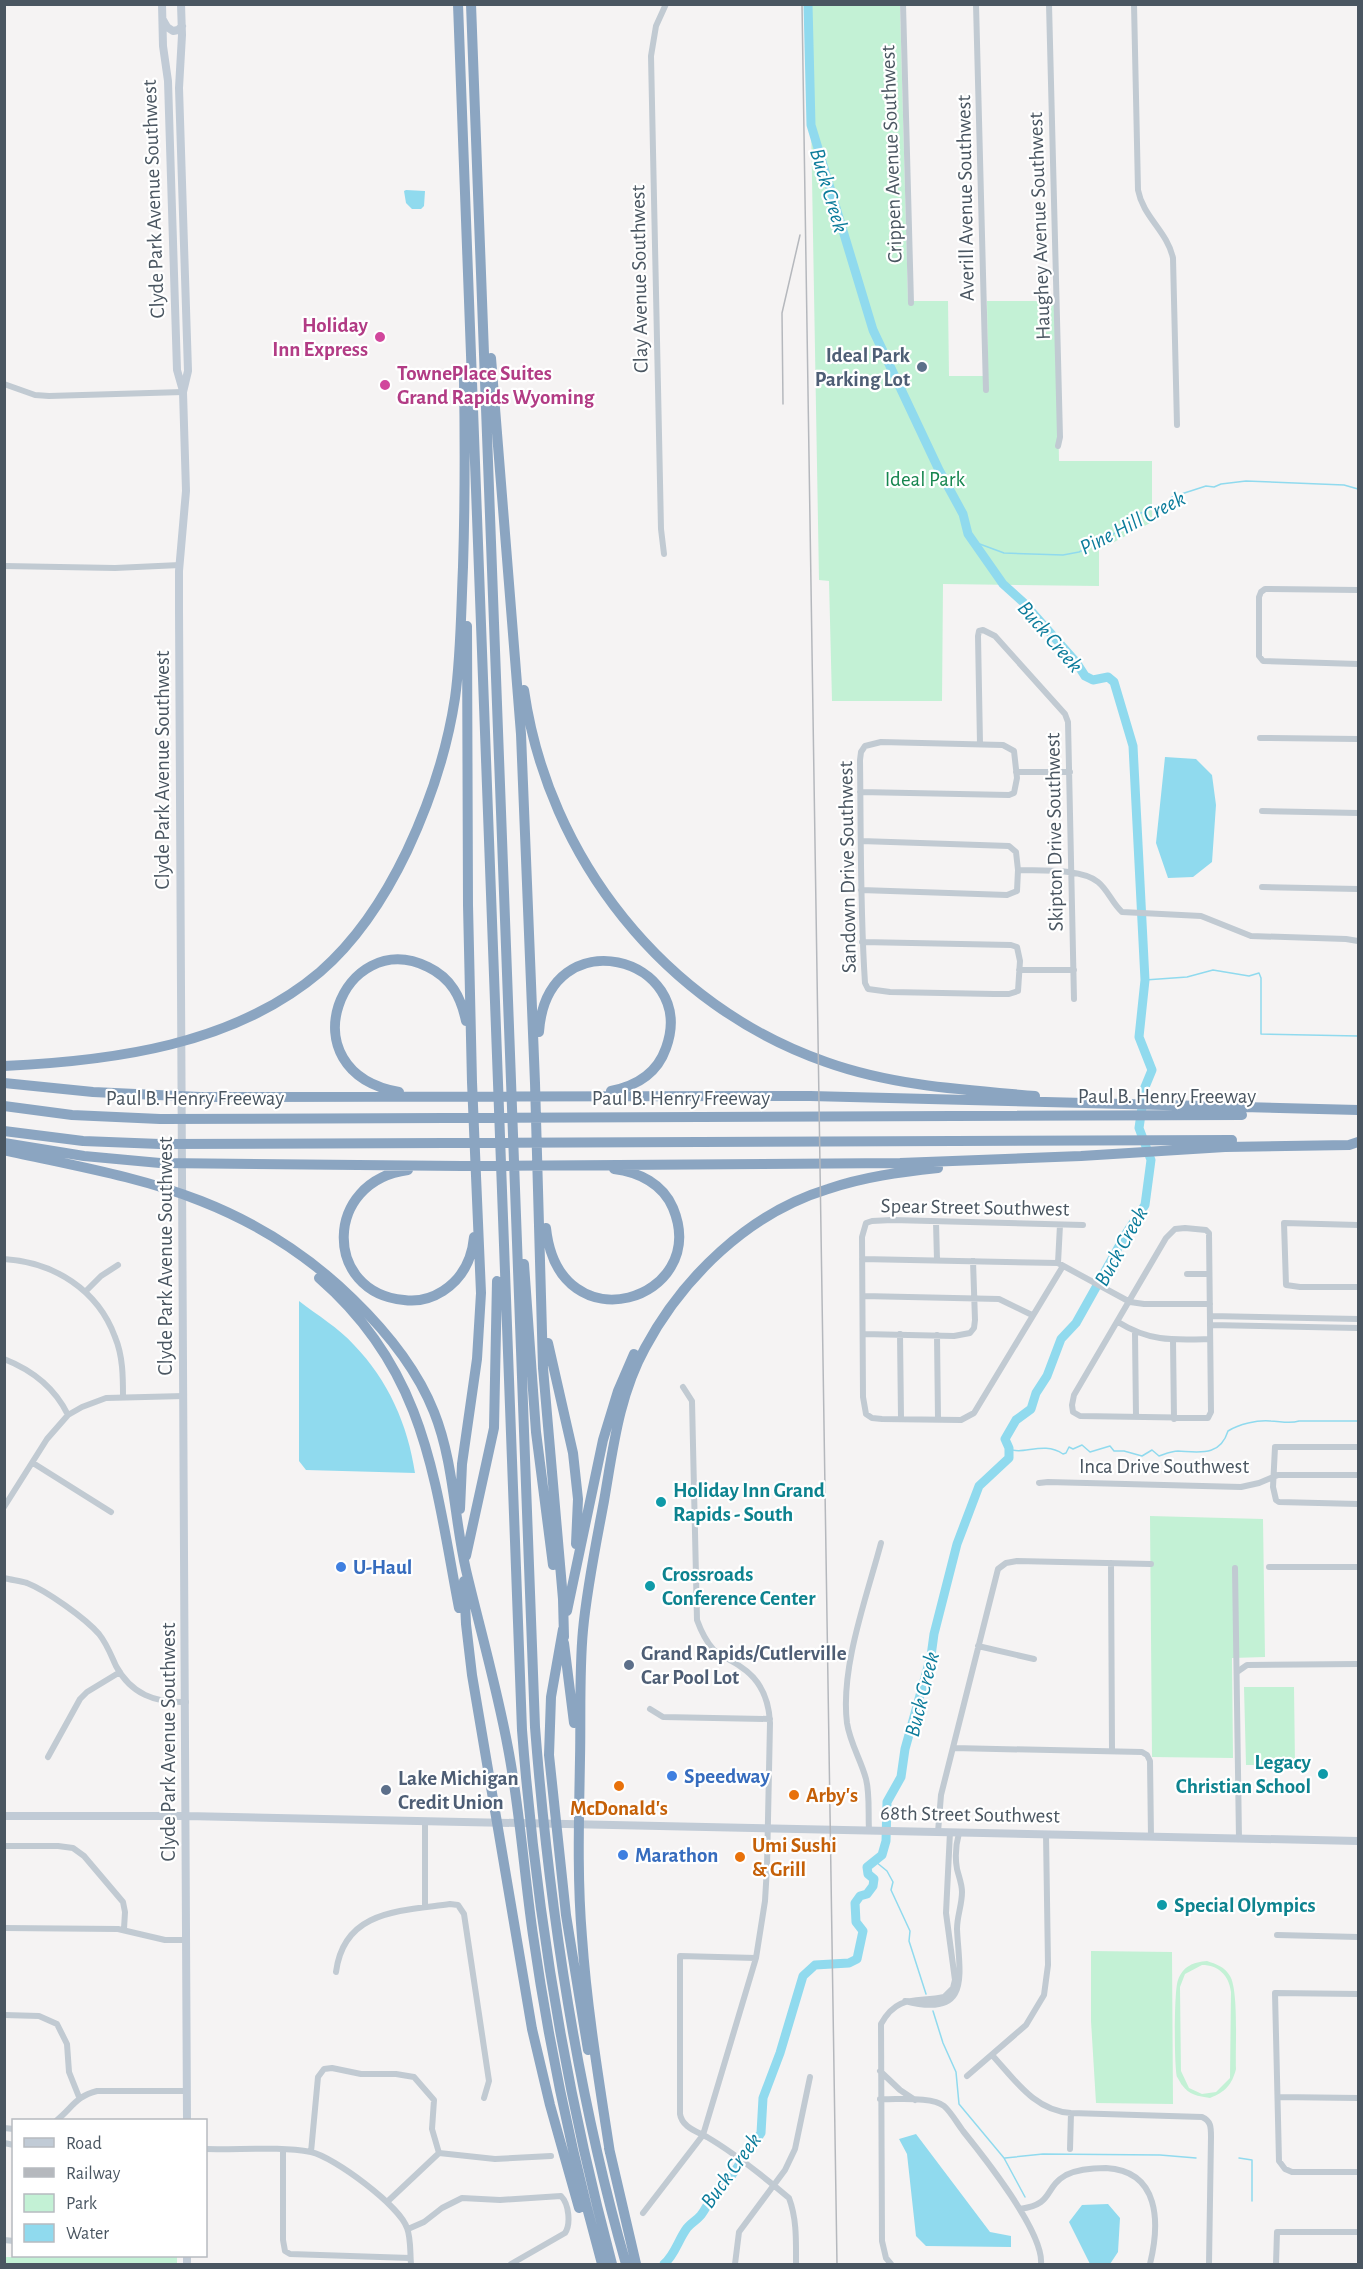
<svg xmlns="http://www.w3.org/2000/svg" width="1363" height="2269" font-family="'Alegreya Sans',sans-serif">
  <rect width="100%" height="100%" fill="#f5f3f3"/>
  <path fill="#c3f1d5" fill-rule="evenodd" d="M809,5H900L908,301H948L949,376H988L987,301H1056L1059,461H1152V522L1099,550V586L943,584L942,701H832L829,581L819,580Z
    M1150,1516L1263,1519L1265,1657L1232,1658L1233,1758L1152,1757Z
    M1244,1687H1294L1295,1765H1246Z
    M1091,1951L1172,1952L1173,2104L1096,2103L1091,2021Z
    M1207,1961C1216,1964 1225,1967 1230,1976C1239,1991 1235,2049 1236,2069C1232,2085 1225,2092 1210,2098C1198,2096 1189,2095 1182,2085C1181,2084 1178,2078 1177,2077C1174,2066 1174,1989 1178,1980C1183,1966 1194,1962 1207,1961ZM1202,1965C1218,1965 1229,1975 1231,1992L1230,2078L1216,2092L1202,2094L1189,2088L1181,2071L1180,1987L1185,1974Z
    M5,2257H177V2264H5Z"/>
  <path fill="#90daee" d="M406,190L425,191L424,206L421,209H412L406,203L404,191Z
    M1165,757L1196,759L1212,775L1216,805L1212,862L1193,877L1168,878L1156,843Z
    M299,1301C317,1315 339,1328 354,1345C388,1380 408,1425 415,1473L306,1470L299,1461Z
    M916,2134L990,2232L1011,2236V2247L926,2246L916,2236L907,2154L899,2139Z
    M1108,2204L1120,2218L1118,2252L1110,2264H1090L1069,2222L1082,2205Z"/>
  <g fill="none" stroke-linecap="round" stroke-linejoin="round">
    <path stroke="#90daee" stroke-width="1.5" d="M977,543L1004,553L1063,555L1079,552L1119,531L1139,514L1158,505L1163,506L1172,497L1206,486L1214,487L1221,484L1246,481L1344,485L1358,489
      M1145,980L1187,977L1213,970L1249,976L1259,973L1261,978V1034L1358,1036
      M1009,1448C1021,1457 1043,1440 1063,1454L1066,1453L1069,1447L1073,1449L1082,1445L1090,1452L1110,1446L1114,1451H1124L1142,1456L1152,1450L1159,1456C1165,1454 1172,1451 1178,1451C1199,1452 1220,1457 1228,1431C1239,1424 1257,1420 1270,1421C1280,1421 1289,1424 1299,1421H1358
      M876,1862L887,1871L893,1882L891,1890L910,1931L909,1941L926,1994
      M933,2011L943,2043L956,2072L959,2104L1004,2158L1025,2197
      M1005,2158L1043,2154L1160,2155L1196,2158
      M1239,2158L1252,2160V2201"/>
    <path stroke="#90daee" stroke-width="9" d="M664,2264C675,2255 678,2240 687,2228C691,2223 697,2220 701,2215C710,2203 711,2193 725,2185L761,2133L763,2098L780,2053L803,1976L815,1965L849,1963L857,1959L863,1931L856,1922L855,1903L860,1896L867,1894L873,1886L874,1879L868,1874L867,1867L882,1855L886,1841L887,1802L901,1777L905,1749L931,1656L934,1634L957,1544L979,1486L1009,1458V1448L1005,1439L1016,1420L1031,1409L1036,1393L1047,1376L1061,1339L1076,1323L1127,1232L1145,1205L1151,1160L1139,1128L1145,1087L1152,1070L1139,1037L1145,980L1133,746L1114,682L1108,677L1093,680L1085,676L1076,662L1023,602L1003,584L968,534L963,514L939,470L873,330L811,125L808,4"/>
    <path stroke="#c1cad2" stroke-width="6" d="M903,4L911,303
      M976,4L986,390
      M1049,4L1060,437L1058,446
      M1134,4L1138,190C1143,217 1167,231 1173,258L1177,425
      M4,384L35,395L49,396L183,392
      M664,554L661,529L651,56L656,26L666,4
      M4,566L115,568L180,565
      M1358,590L1265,589L1261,592L1259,597V656L1263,661L1358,664
      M1260,738L1358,739
      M980,744L978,636L979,631L983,630L995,636L1065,714L1068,722L1074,999
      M1016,772H1070
      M860,792L1009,795L1014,793L1017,778L1014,751L1003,745L881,742L865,746L861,752L860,760C861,834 860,909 865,983L868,989L890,992L994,994H1009L1018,991L1020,961L1017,947L1011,945L862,942
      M1262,811L1358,813
      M861,841L1009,846L1016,852L1018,870L1017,891L1007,895L861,890
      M1018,870C1040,871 1081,868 1098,882C1108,890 1112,903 1122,912L1201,916L1251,936L1346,939L1358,941
      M1262,887L1358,889
      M1019,970H1074
      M936,1222L937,1260
      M1358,1225L1284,1223L1286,1285L1300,1287H1358
      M1185,1228L1206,1230L1209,1233L1211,1412L1208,1418L1080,1416L1073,1412L1072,1405L1074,1395L1166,1238L1175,1229Z
      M4,1259C54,1262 98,1290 115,1337C123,1356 123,1377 123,1397
      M862,1259L1058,1263L1130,1302L1144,1304H1210
      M1058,1263L1060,1225
      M1063,1266L974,1413L961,1420L882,1419L872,1418L866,1414L863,1397L862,1237L866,1223L872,1221L892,1220L1083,1225
      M1187,1274H1209
      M86,1291L101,1276L118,1265
      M863,1296L999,1299L1032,1315
      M1210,1316L1358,1319
      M1118,1322C1150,1342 1174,1340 1210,1339
      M1210,1325L1358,1328
      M1135,1333L1136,1417
      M863,1334L954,1336L970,1333L974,1328L975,1320L973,1261
      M900,1334L901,1418
      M937,1335L938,1419
      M1173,1340L1174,1419
      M4,1359C32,1370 55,1388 68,1415
      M1358,1447H1275L1273,1487L1276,1500L1279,1502L1358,1504
      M33,1463L111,1512
      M1039,1483L1048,1482L1241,1487L1259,1483L1278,1475H1358
      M4,1507L47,1439L68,1415L82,1407L106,1398L184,1396
      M1111,1563L1112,1750
      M1269,1567H1358
      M1235,1568L1239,1839
      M4,1578C12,1580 20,1581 27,1583C47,1591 85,1618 99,1634C107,1644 111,1655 116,1666C131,1694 155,1703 186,1702
      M978,1646L1034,1659
      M1237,1672L1247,1665L1358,1664
      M650,1709L663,1717L770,1719
      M953,1748L1142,1752L1147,1755L1150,1761L1151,1837
      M48,1757L80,1699L87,1692L120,1672
      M425,1821V1907
      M869,1830C868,1813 870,1795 866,1779C861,1760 850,1743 847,1723C840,1668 867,1596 881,1543
      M938,1832L941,1795L998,1569L1006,1563L1017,1561L1151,1564
      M4,1846H58L73,1848L84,1856L123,1902L125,1912L124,1929
      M4,1928L118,1929L165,1940H186
      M1277,1935L1358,1937
      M756,1958L680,1956V2114C682,2127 696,2131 707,2137C736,2154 763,2176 789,2198C797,2219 796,2242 796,2264
      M336,1972C344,1910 400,1911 450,1904L458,1905L464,1914L489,2081L484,2098
      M1358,1994L1275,1993L1279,2161L1285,2169L1292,2172H1358
      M905,2001C973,2019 959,1973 957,1929C957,1916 962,1905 962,1892C962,1884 959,1877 957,1869C955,1858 956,1844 959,1833
      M4,2015L39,2016L57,2024L67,2044L69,2072L79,2097
      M992,2055C1015,2080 1035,2111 1071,2113L1202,2117C1211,2121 1211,2127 1211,2137L1209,2264
      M880,2071L900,2090L915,2100
      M967,2076L1026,2025L1044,1995L1048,1965L1046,1834
      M1278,2097L1358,2098
      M880,2099C896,2100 932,2096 944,2106C951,2112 957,2123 963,2131C984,2157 1044,2233 1041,2264
      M57,2120C72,2108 76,2096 97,2091H187
      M4,2128L14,2129
      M4,2143L14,2145
      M206,2149C239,2150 279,2146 311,2152C334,2157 400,2206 407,2228C411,2238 410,2253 411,2264
      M1070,2149L1071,2113
      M283,2150V2240L285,2251L290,2254L410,2258
      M311,2152L318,2077L324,2069L332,2068L361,2074H396L414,2077L434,2100L432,2129L439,2153
      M387,2202L439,2153L495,2159L551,2156
      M1020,2209C1055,2204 1043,2188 1066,2175C1078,2169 1092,2168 1106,2168C1160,2171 1160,2223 1150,2264
      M643,2213L703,2135L756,1958L765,1901L767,1867L770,1723C769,1700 761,1680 741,1667C732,1660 721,1657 713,1649C705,1640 701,1631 697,1620L692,1401L683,1387
      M408,2229L424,2222L442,2208L462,2198L500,2200L561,2196C569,2204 571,2224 565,2233L511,2264
      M4,2240L14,2241
      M735,2264L739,2232L785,2170L795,2149L810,2077
      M891,2264L886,2258L882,2241L881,2024C898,1993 918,2003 944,1997L953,1988L955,1980L946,1913L950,1832
      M1276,2264L1277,2232H1358"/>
    <path stroke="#c1cbd6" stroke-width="8" d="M162,4L163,46L168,81L177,370L183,391
      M181,4L182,35L179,88L188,371L183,392L186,491L179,571V610L187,2120
      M163,20L167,27L173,31L178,30L182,26
      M4,1816H186L1358,1841
      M187,2264V2256"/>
    <path stroke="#8ba5c1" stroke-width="10" d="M458,4L522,1730C536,1911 565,2089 612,2264
      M471,4L535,1727C549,1907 576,2090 626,2264
      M491,358L521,734L535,1083L543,1368L563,1599L564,1637
      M524,690C548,858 665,1006 826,1062C893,1086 965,1090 1035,1096
      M539,1032C547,916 699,957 666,1048C657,1074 636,1086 611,1091
      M4,1066C113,1061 234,1045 320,972C358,939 386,895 407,851C430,802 447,751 455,698C461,655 461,611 463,567C465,504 465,441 464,378
      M4,1083L93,1092L200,1097L810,1096L1358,1110
      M399,1092C284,1071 343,925 428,967C451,978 461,997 466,1021
      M4,1106L72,1115L160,1119L1242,1115
      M4,1131L83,1141L160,1144L1232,1140
      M4,1143L84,1156L160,1163L462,1166L900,1163L1081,1156L1225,1147L1349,1145L1358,1142
      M4,1150C70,1165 138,1176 201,1201C257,1223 310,1257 353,1299C387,1332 417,1369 434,1412C454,1462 454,1518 466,1570C480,1629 497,1688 508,1748C520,1810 524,1873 533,1935C549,2046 572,2156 602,2264
      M408,1170C323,1181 323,1293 404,1300C418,1302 432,1298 443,1291C463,1278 472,1259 474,1237
      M546,1228C559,1348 711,1300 673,1208C663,1184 639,1172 614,1169
      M524,1264L536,1432L553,1565
      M319,1278C426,1371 434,1477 459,1608
      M548,1343L573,1453L578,1499L576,1544
      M460,1509L462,1464L477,1359L481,1293L472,1082L468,905L467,626
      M466,1556L494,1428L497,1281
      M464,1581L466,1624L472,1675L532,2029L550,2105L579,2208
      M567,1611L603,1440L618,1391L634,1354
      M563,1629L551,1697L549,1755L566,1915L588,2050
      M564,1643L574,1723
      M609,2148L636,2264
      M610,2153C599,2081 587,2009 582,1937C577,1878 579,1818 580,1759C581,1716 579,1673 583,1630C587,1587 596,1544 604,1501C613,1449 619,1395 645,1348C683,1277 749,1213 828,1189C863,1177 900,1172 938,1168"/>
    <path stroke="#b5b8bd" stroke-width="1.5" d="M802,4L837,2264
      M783,404L782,313L800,235"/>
  </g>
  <g fill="#d1479c" stroke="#fff" stroke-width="2">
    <circle cx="380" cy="337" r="6"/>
    <circle cx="385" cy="385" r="6"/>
  </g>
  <g fill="#5c6f8a" stroke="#fff" stroke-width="2">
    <circle cx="922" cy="367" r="6"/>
    <circle cx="629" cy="1665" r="6"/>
    <circle cx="386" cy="1790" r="6"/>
  </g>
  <g fill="#0f9aa8" stroke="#fff" stroke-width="2">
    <circle cx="661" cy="1502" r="6"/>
    <circle cx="650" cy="1586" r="6"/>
    <circle cx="1323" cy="1774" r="6"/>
    <circle cx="1162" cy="1905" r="6"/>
  </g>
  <g fill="#3f7fe0" stroke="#fff" stroke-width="2">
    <circle cx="341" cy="1567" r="6"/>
    <circle cx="672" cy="1776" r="6"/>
    <circle cx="623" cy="1855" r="6"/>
  </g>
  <g fill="#e8710a" stroke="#fff" stroke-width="2">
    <circle cx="619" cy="1786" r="6"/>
    <circle cx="794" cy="1795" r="6"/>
    <circle cx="740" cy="1857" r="6"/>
  </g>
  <g text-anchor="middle" stroke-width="4.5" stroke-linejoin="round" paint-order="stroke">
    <g font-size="21" fill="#4a5661" stroke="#fff">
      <text transform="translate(891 154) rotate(-92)" y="7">Crippen Avenue Southwest</text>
      <text transform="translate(965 198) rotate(-91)" y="7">Averill Avenue Southwest</text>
      <text transform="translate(153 199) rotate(-92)" y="7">Clyde Park Avenue Southwest</text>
      <text transform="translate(1039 226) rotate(-92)" y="7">Haughey Avenue Southwest</text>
      <text transform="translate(639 279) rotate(-91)" y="7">Clay Avenue Southwest</text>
      <text transform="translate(162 770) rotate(-90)" y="7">Clyde Park Avenue Southwest</text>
      <text transform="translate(1054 832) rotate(-91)" y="7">Skipton Drive Southwest</text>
      <text transform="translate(847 867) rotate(-91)" y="7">Sandown Drive Southwest</text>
      <text x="1167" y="1103">Paul B. Henry Freeway</text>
      <text x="195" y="1105">Paul B. Henry Freeway</text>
      <text x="681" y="1105">Paul B. Henry Freeway</text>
      <text transform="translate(975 1207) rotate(1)" y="7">Spear Street Southwest</text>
      <text transform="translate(165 1256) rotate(-90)" y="7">Clyde Park Avenue Southwest</text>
      <text x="1164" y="1473">Inca Drive Southwest</text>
      <text transform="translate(168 1742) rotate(-90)" y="7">Clyde Park Avenue Southwest</text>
      <text transform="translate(970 1814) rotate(1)" y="7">68th Street Southwest</text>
    </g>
    <g font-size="21" font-weight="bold" fill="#b23c85" stroke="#fff" text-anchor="end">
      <text x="368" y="332">Holiday<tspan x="368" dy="24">Inn Express</tspan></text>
      <text x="397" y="380" text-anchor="start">TownePlace Suites<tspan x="397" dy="24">Grand Rapids Wyoming</tspan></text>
    </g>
    <g font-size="21" font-weight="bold" fill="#4e5e75" stroke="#fff" text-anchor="start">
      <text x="910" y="362" text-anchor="end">Ideal Park<tspan x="910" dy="24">Parking Lot</tspan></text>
      <text x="641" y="1660">Grand Rapids/Cutlerville<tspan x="641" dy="24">Car Pool Lot</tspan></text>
      <text x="398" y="1785">Lake Michigan<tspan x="398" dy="24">Credit Union</tspan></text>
    </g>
    <g font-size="21" fill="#17864f" stroke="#fff">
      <text x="925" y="486">Ideal Park</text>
    </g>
    <g font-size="21" font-weight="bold" fill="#0d838f" stroke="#fff" text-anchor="start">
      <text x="673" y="1497">Holiday Inn Grand<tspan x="673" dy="24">Rapids - South</tspan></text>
      <text x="662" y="1581">Crossroads<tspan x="662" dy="24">Conference Center</tspan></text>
      <text x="1311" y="1769" text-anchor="end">Legacy<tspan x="1311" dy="24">Christian School</tspan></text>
      <text x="1174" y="1912">Special Olympics</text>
    </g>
    <g font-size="21" font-weight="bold" fill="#366cbe" stroke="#fff" text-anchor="start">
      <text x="353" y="1574">U-Haul</text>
      <text x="684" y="1783">Speedway</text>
      <text x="635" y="1862">Marathon</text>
    </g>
    <g font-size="21" font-weight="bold" fill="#c56008" stroke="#fff" text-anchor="start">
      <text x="806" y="1802">Arby's</text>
      <text x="619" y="1815" text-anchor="middle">McDonald's</text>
      <text x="752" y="1852">Umi Sushi<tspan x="752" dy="24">&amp; Grill</tspan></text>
    </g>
    <g font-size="22" font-style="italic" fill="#0c7c9b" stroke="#fff">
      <text transform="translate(830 190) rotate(73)" y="8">Buck Creek</text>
      <text transform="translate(1132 522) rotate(-27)" y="8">Pine Hill Creek</text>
      <text transform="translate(1051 636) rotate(49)" y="8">Buck Creek</text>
      <text transform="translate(1120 1246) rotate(-61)" y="8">Buck Creek</text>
      <text transform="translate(921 1694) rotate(-76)" y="8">Buck Creek</text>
      <text transform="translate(730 2170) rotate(-54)" y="8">Buck Creek</text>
    </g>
  </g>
  <rect width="1363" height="2269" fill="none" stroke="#4a5661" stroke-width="12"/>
  <rect x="12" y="2119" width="195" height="138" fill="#ffffff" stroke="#b7bbc0" stroke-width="1.5"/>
  <rect x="24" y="2138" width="30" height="9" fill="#c1cbd6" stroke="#b7bbc0" stroke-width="1.5"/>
  <text x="66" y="2149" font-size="18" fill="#4a5661">Road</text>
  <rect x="24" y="2168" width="30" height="9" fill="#b5b8bd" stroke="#b7bbc0" stroke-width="1.5"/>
  <text x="66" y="2179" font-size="18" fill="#4a5661">Railway</text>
  <rect x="24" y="2194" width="30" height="18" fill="#c3f1d5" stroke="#b7bbc0" stroke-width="1.5"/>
  <text x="66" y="2209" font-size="18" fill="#4a5661">Park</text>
  <rect x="24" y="2224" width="30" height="18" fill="#90daee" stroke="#b7bbc0" stroke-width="1.5"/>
  <text x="66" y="2239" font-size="18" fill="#4a5661">Water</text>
</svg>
